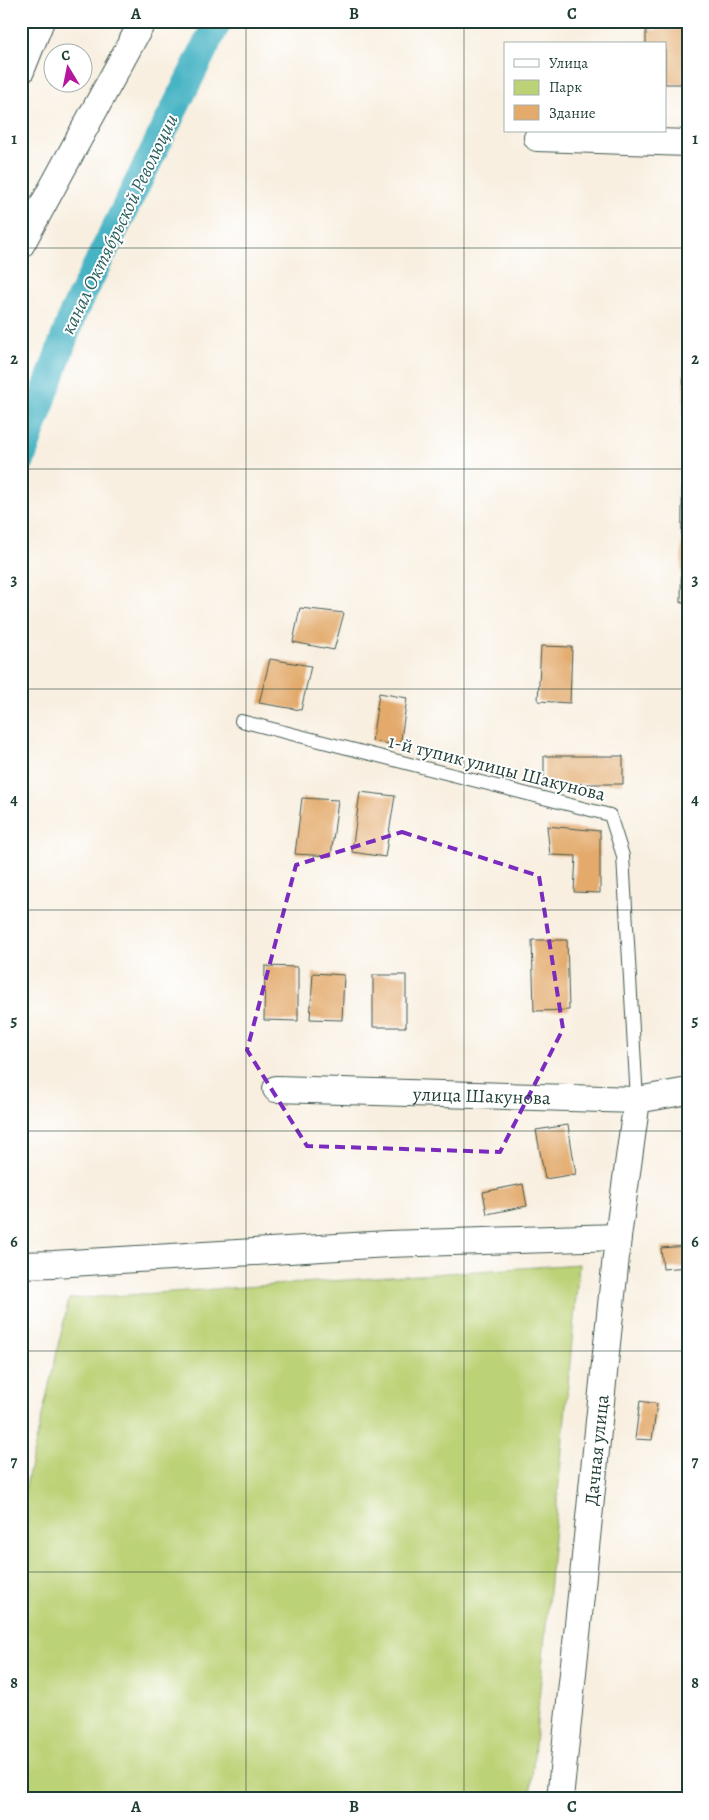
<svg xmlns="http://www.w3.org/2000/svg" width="709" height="1820" font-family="Alegreya,serif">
  <rect width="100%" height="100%" fill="#fff"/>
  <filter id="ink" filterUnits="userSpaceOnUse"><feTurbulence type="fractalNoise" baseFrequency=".02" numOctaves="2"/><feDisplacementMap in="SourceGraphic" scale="10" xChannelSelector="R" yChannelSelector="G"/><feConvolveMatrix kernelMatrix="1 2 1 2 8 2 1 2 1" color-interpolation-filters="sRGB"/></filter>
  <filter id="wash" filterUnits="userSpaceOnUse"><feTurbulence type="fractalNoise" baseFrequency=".0096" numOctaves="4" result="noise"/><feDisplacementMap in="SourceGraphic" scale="20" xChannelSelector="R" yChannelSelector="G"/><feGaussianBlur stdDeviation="1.12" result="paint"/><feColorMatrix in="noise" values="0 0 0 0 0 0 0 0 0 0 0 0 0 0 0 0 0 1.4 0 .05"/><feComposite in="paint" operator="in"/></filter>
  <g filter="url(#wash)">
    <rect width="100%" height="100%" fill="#f8efe0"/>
    <path fill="#bcd276" stroke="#6e8855" d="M579,1264L530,1799H21V1507L69,1299Z"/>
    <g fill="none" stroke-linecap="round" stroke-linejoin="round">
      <path stroke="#47b4c4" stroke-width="28" d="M21,460L73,313L218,21"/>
    </g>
    <g id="blocks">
      <path fill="#e3aa6c" d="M684,29V84H665V44H646V30Z
        M684,331H688V603H681Z
        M300,608L344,613L334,650L293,642Z
        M541,646L572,647L570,703L538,701Z
        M270,659L311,666L301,710L259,703Z
        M379,693L407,698L400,746L372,741Z
        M544,756H623V784H544Z
        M360,792L395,796L385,857L352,852Z
        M302,798L338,800L331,856L295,854Z
        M547,826L600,831V893L574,892L576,856L550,855Z
        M532,940H567L569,1010L534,1011Z
        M265,966L298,967V1021L264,1020Z
        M313,973L344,975L342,1020L310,1019Z
        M373,975H406V1027H373Z
        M568,1125L576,1174L545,1179L536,1130Z
        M523,1184L527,1206L487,1214L483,1192Z
        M688,1246V1267L663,1269L661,1248Z
        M640,1401L657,1404L652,1440L635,1439Z"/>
    </g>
  </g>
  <g filter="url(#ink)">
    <use href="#blocks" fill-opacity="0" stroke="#40584e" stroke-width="1"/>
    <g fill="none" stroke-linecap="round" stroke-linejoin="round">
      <defs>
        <path id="lane" d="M241,721L610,815L623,856L637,1100"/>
        <g id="street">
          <path d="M21,71L41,21"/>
          <path d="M537,138L688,143"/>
          <path d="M21,245L143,21"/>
          <path id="s1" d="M276,1089L637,1100L688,1091"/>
          <path d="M21,1265L54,1264L388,1244L618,1237"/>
          <path id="s2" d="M560,1799L618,1237L637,1100"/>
        </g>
      </defs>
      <use href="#lane" stroke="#40584e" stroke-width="14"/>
      <use href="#street" stroke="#40584e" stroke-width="28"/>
      <use href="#lane" stroke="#fff" stroke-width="12"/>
      <use href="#street" stroke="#fff" stroke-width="26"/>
    </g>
  </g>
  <path fill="none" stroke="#7b2cbf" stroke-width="4" stroke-dasharray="10 6" stroke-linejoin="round" d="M402,832L539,876L563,1029L500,1152L307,1146L247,1050L296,865Z"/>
  <path fill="none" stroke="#1f3d34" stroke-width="1" stroke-opacity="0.55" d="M246,21V1799M464,21V1799M21,248H688M21,469H688M21,689H688M21,910H688M21,1131H688M21,1351H688M21,1572H688"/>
  <g text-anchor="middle" stroke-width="4" stroke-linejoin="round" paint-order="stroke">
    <g font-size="19" fill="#1f3d34" stroke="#fff">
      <text transform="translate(497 767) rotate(14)" y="7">1-й тупик улицы Шакунова</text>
      <text dy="7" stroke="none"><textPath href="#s1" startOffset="206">улица Шакунова</textPath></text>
      <text dy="7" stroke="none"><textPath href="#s2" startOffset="351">Дачная улица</textPath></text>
    </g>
    <g font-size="20" font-style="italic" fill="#2b615f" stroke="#fff">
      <text transform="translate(119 224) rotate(-64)" y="7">канал Октябрьской Революции</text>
    </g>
  </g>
  <rect width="709" height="1820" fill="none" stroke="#fff" stroke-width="55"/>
  <rect x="504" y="42" width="162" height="90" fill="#ffffff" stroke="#a5b1ae"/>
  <rect x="514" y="59" width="25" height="8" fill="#ffffff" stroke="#a5b1ae"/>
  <text x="549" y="68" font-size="15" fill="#1f3d34">Улица</text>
  <rect x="514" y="80" width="25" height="15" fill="#bcd276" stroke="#a5b1ae"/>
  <text x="549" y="92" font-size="15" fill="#1f3d34">Парк</text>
  <rect x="514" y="105" width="25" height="15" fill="#e3aa6c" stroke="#a5b1ae"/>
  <text x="549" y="118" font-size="15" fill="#1f3d34">Здание</text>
  <g transform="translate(68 68) rotate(350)"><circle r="24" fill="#ffffff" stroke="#a5b1ae"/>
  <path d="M0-4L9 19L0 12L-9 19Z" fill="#b5179e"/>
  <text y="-8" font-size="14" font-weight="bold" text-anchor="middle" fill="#1f3d34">С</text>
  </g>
  <rect x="28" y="28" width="654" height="1764" fill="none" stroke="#1f3d34" stroke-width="2"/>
  <g font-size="16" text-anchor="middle" font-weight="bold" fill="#1f3d34">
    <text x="136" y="19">A</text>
    <text x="354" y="19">B</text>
    <text x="572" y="19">C</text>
    <text x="14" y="144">1</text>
    <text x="695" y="144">1</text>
    <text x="14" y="364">2</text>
    <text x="695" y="364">2</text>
    <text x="14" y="585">3</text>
    <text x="695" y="585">3</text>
    <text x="14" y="805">4</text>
    <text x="695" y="805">4</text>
    <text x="14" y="1026">5</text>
    <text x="695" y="1026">5</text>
    <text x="14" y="1247">6</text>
    <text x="695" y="1247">6</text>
    <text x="14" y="1467">7</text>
    <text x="695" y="1467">7</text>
    <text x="14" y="1688">8</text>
    <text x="695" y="1688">8</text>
    <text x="136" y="1812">A</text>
    <text x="354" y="1812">B</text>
    <text x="572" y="1812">C</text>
  </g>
</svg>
